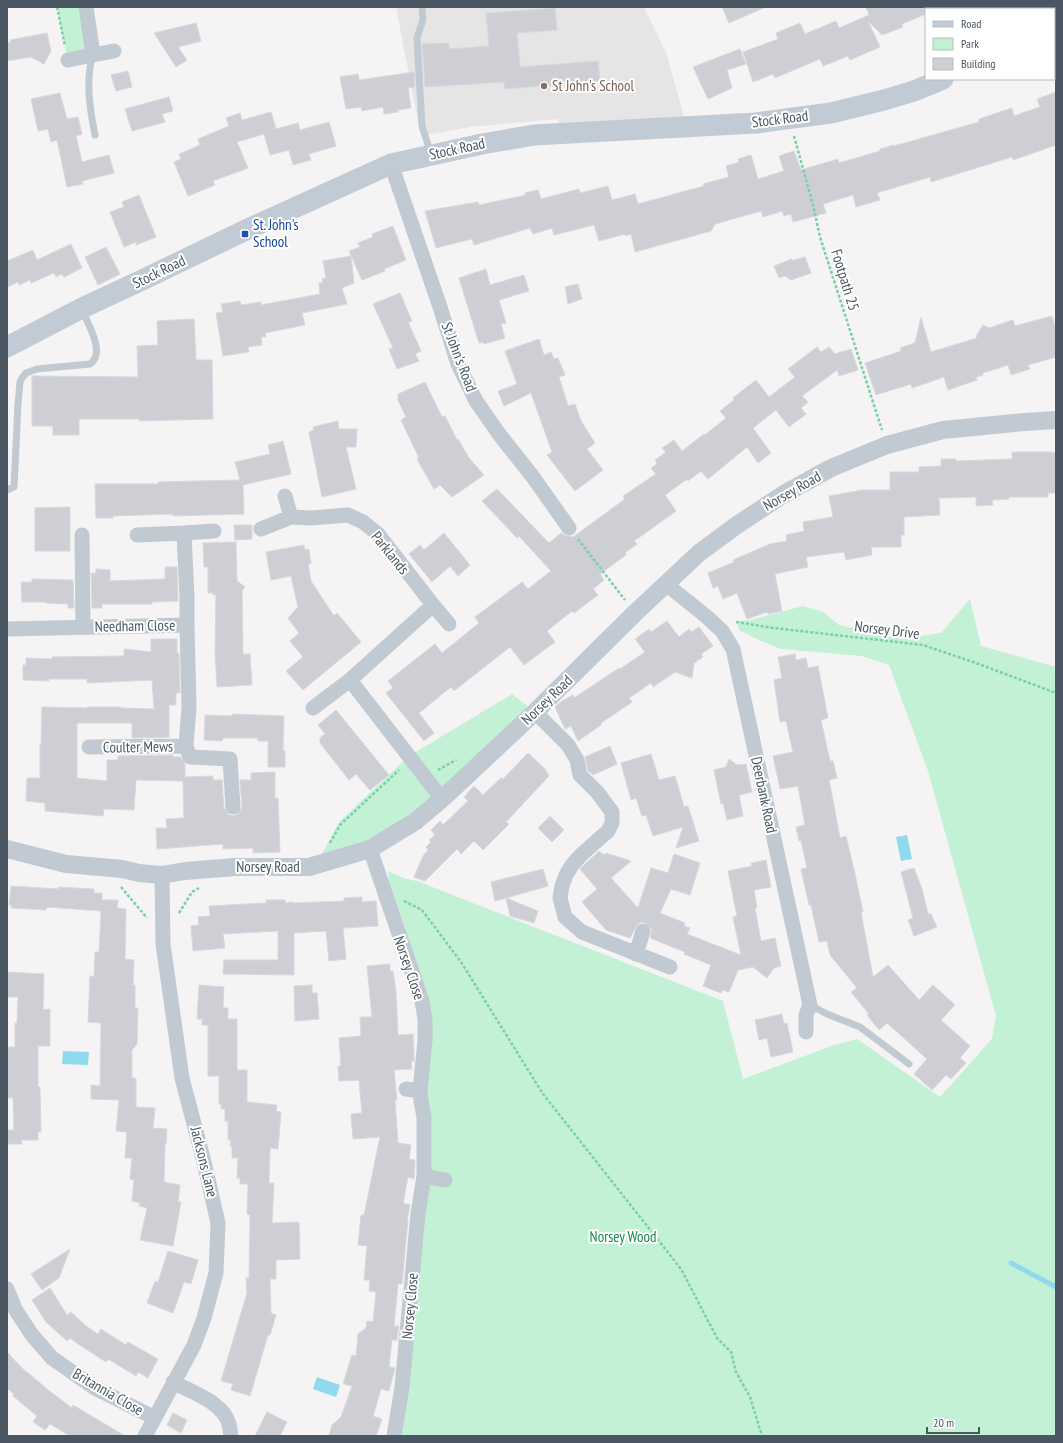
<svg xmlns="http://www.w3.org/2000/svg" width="1063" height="1443" font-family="'PT Sans Narrow',sans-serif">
  <rect width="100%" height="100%" fill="#f5f3f3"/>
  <path fill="#e6e4e5" d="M396,7H644L667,55L684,117L559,125L558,119L470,127L421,136Z"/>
  <path fill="#c3f1d5" d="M57,7H86L93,55L68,60Z
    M970,599L981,646L1056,667V1436H400L426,1103L425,995L409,939L389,881L388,871L406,879L417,881L723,1001L743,1079L834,1045L857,1039L940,1097L992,1039L996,1016L928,771L889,665L862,656L781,649L759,640L739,630L737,621L751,620L803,606L823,612L839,625L902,639L941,633Z
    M512,694L535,712L416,821L316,865L339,822L409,756Z"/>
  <path fill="#90daee" d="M907,835L912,859L901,861L896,837Z
    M63,1051L89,1052L88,1065L62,1064Z
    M317,1377L340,1385L336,1397L313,1389Z"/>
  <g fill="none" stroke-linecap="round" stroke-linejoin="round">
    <path stroke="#90daee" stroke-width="5" d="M1011,1263L1056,1287"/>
  </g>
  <path fill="#cdcfd5" stroke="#d7d9de" d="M722,7H766L729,23Z
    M866,7H941L937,9H926V14L902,24L903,27L882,35L868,21L880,47L850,60L848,56L823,66L820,59L775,78L773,74L753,82L743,52L778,39L776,33L800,23L805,34L836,21L839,28L869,15Z
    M555,8L557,30L517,33L520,67L598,61L600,81L505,89L504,82L425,87L422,44L449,43V49L489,46L486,13Z
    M196,23L201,41L178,47L187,60L176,67L154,33Z
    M47,33L51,51L44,64L31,57L7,61V43L11,42L10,40Z
    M740,49L746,64L727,70L732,88L708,99L693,67Z
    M128,71L132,87L116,91L111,75Z
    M414,72L415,87L408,88L411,108L398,110V112L384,114L383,107L362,111L361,107L346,109L340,77L358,74L359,80Z
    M1056,92V145L1013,160L1012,157L931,182L930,177L877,193L880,200L856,207L853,195L823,204L826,213L793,222L791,214L784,216L782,211L763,217L761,211L715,224L711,231L635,252L631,234L625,236V234L599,241L594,225L554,235L552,228L533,234L530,228L474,245L472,239L436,248L425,211L478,202L479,205L526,195L525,193L538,190L541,199L579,189L580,193L608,186L612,200L635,194L638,204L704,186L703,184L729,177L726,166L739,162L738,159L751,155L758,179L784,171L779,156L794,151L801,170L838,159L839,163L880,151V149L894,145V146L979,122V119L1012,108L1014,116L1040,107L1037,99Z
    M60,93L67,119L78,117L82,134L76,136L82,162L109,155L114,173L82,181L83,184L67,187L57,140L51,142L48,129L38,131L31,99Z
    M169,97L173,111L162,114L165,122L132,131L125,109Z
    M271,112L276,129L298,123L300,130L329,122L336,146L309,154L311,160L293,165L289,150L270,155L264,134L237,142L248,168L213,181L215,185L188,196L174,162L181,159L179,154L200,145L198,139L229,126L226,118L240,113L242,120Z
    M139,195L156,237L136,245V242L124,247L110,212L124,207L122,202Z
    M393,226L406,260L384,269L385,271L362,280L349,251L360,247L358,243L373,237L372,234Z
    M71,244L82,268L64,277L62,274L56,277L54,273L31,283L30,280L19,285L18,282L7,287V261L33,250L37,260Z
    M106,247L120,274L98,285L85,257Z
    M351,256L354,283L342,288L347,304L302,313L305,325L265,333L266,337H261L262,345L248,347L249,352L223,356L216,313L223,312L221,304L240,301L241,305L261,302V305L320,294L319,283H323L322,279L326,278L323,261Z
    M805,257L811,273L791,280L785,276L779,278L774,266L792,259V261Z
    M486,269L490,285L524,275L529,291L499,300L506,323L501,324L505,338L484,344L483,342L479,343L459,278Z
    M578,284L582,299L568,304L565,287Z
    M400,293L412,321L408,322L421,351L415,354L419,361L397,369L389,349L393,348L373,304Z
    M1052,316L1056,330V357L1028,365L1030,369L1011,375L1008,365L983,373V375L976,377L977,380L948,390L944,377L912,388L911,384L876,395L865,363L901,351L900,348L915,343L921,317L931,352L977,338L976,336L983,325L989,328L1013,320L1015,326Z
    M194,319L196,360H212L213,419L139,421V419H79V435H53V426H32V376L138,377L137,346L158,345L157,321Z
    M539,339L544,355L551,352L554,359L558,358L565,375L559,377L568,406L575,404L581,421L595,443L587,449L603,470L575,491L547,455L552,452L531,393L504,406L498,391L517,384L505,351Z
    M817,347L821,352L829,347L835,354L851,349L858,370L839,376L837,370L802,396L808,402L801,408L806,414L789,427L776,410L753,428L771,453L758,463L747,447L708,479L701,471L688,481L687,479L665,495L676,511L644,534L634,541L637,544L625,553L626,555L600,574L604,580L593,589L598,595L574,613L572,611L547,631L555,642L524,665L510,647L454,691L451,687L419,713L434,733L424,741L386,693L393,688L388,681L435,644L442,653L479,623L475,617L522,582L528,589L551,571L519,536L517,538L482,501L497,489L549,543L561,533L566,536L573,537L625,499L623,496L656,474L651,468L657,464L655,460L666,452L662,448L674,440L682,451L704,434L705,435L726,418L720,411L734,400L733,398L756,380L769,397L795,377L788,369Z
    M425,382L442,417L445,416L457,440L458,439L469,458L484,475L452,497L440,485L434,489L417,459L419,458L401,420L406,417L398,400V394Z
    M338,421L339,429H357L356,447H346L356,489L322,497L309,432L314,430L313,427Z
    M283,441L291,474L243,485L244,514L173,516V514L113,516V518H96L95,484H158V482L240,480L235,462L270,454L268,445Z
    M1012,452H1052V453H1056V493H1048V497H1009V499L992,500L993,505L976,506V497L939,498L940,515L904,517V535H901V547H871L872,555L846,560L844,552L806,557L808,567L775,574L782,611L768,614L767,612L747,619L737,593L723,599L718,586L713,588L708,573L734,562L733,560L770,544L787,541L786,535L804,531L803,522L833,517L829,496L862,490H890V472H919V467L941,466V459H956V461L1012,459Z
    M70,507V551H35V508Z
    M234,525H252V539L235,540Z
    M444,533L470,565L458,576L450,566L432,582L409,554L420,545L424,550Z
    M236,542L237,581L245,587L242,591L243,654H250L252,685L217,687L215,652L216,595H213V593H208V567H204L203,543Z
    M304,545L305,550L309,549L311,564H308L311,581L334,616L337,613L361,642L303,690L286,671L303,657L290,641L299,633L288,618L298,607L291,576L271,580L266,552Z
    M165,567H177L178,601L152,602V604H102V608H92L91,573H96V569L110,570V581L165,579Z
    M32,579L73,580L74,608H68V604L46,603V602H22L21,582H32Z
    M667,621L679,637L689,629L691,632L699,627L713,646L701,654L703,657L694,663L692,678L675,672L653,687L651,683L629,698L632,702L601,723V725L578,741L571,726L565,729L555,707L562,701L573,695L574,698L619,668L620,669L645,652L635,639L649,629L651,632Z
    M151,639H177V653H179L180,693H176V705H169V737L132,738V723H77V778L107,781V760H118V756L173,755L172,757H181L185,764V777L213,776V780H222L224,808L229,815L233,816L238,814L242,807L240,780H251V773L275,772V798H278L280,852L253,853V848L223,849V844L157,849L156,828H167L166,819L184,818L183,781L136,780L134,810L104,809L103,816L45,811V803L26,801L27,778H40V745H41L42,707L87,708V707H121L120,708L154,709L152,680L87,683V679H49V681L23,680V665H26V658L52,659V657L124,656V649L151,652Z
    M795,654L796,660L806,658L808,668L818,666L828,718L821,720L830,761H833L837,778L829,780L833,800L840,838L846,836L855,874L863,912H861L873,977L888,965L919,1000L933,985L955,1005L941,1020L970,1046L960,1058L966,1063L951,1079L946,1075L932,1090L914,1074L927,1059L887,1023L879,1030L867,1015L869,1014L851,992L857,988L830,955L827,941L819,942L811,905H809L801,869L807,868L801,841H799L796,827L805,825L798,786L780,789L773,756L793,752L786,721L780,722L774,680L782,678L778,657Z
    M336,710L389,775L370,790L356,774L349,780L320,743V738L325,734L318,725Z
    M232,714L284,716L283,751H285V767H268V741H258V738H223L222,741L204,740L205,715L232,716Z
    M610,746L617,764L593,775L588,771L585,757Z
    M528,753L545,769L549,776L506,822L509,824L483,850L474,841L461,854L457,849L425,881L414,877L423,856L428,850L426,847L431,842L429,840L435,835L431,830L440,821L443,825L468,801L464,797L474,786L483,795L501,778L503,779Z
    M651,754L659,780L675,776L684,807L688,806L699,841L676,848L683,827L653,836L646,815L642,816L636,798L631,800L621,763Z
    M729,759L737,765L746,764L752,792L739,795L743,816L727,820L723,803L721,804L714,770L726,767Z
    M550,816L564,830L552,842L538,828Z
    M599,851L604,855L606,853L631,861L611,878L638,908L651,868L668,873L674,854L700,863L690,895L671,889L660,913L685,923L684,926L690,928L687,934L741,955L733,917L737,916L728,871L752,866L751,863L766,860L771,887L754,890L757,907L755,908L761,941L775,938L781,966L774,968L767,978L753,967L738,970L729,992L723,990L721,993L703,986L711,965L684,954L685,952L650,938L652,929L646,923L641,922L637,925L630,938L606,930L582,902L597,889L580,869Z
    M914,868L922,889L928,914H931L937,927L914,936L908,920L913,918L901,872Z
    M543,869L548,886L506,898L538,911L534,923L510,916L506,898L495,901L491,882Z
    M11,886L58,889V887L94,889V893H102V900H118L117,908L126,909L125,959L134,960L133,985H135V1008H138L137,1044L132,1050V1078H136V1107L155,1108L153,1128L167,1129L166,1144H165L164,1182L180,1185L178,1202H181L173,1246L140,1240L147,1208L139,1206L140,1203L132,1201L134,1180L130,1179L132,1158H125L127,1132L116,1131L119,1100L91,1099V1085L100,1086L101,1023L88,1022L90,976L94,977L95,952H99L101,911L47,907L46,910L11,908V905H9Z
    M362,897V902L376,901L378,926L343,928L346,959L329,961L326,931L294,933V975L223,974L224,960H278V931L223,934L225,948L193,951L191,926L199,925L198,917L210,916L209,906L266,903V900H285V903L293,902V903L344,901V898Z
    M390,964V971H393L396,992L398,1035L413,1034L414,1055V1061H411L412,1069L394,1070L397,1100H395L398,1143L411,1145L409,1159L415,1160L414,1179L408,1177L403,1203L410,1205L407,1220H408L402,1284H398L394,1326H399L398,1331L397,1340H392L389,1367L395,1368L394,1372L389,1391L381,1389L373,1416L382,1419L376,1436H329L332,1425L341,1417L352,1386L343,1384L352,1355L356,1356L358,1334L366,1328L367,1321L373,1322L376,1292L369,1291L370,1280H364L367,1246L358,1245L361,1215H364L380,1137L353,1139L351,1114L362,1113L359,1080L339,1081L338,1066H341L339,1038L361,1036L360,1017H372L367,966Z
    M7,972L44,974L43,1010L50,1009V1046H38V1087H40L41,1132H38V1140H21L22,1144H7V1130H14L13,1098H7V1047H15V1023H17L18,997H7Z
    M199,985L224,987L223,1008H228V1019H237V1070H247V1102L277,1105L276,1111L281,1112L278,1149L270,1148L269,1183H274L272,1223L299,1222L300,1259L276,1260V1279H270L271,1313L276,1315L270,1335H268L250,1396L231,1390L233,1384L221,1381L247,1293L246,1278H249L250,1215L247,1214L248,1184H240V1178H237L238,1158H232V1146H230L231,1140H228V1121H225V1109H221V1104H219V1076H208V1025H202V1019H197Z
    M312,985V993H317L319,1019L295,1021L294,986Z
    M782,1014L784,1024L787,1023L793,1052L771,1057L767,1038L759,1040L755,1020Z
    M70,1249L59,1278L42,1290L31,1274Z
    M168,1251L198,1260L191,1284L184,1282L173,1313L147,1303L155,1281L158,1282Z
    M50,1288L67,1315L71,1312L86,1326L98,1334L101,1329L126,1345L128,1342L158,1359L148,1378L138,1372L136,1376L108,1359L106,1362L78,1344L70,1338L67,1341L46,1322L32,1300Z
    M7,1352L22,1368L52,1393L72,1408L73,1405L125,1436H70L50,1424L45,1430L33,1422L37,1416L13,1396L14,1394L7,1388Z
    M267,1412L287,1422L280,1436H255Z
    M173,1413L187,1420L181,1433L167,1425Z"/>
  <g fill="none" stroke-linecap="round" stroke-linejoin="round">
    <path stroke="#7ad0a6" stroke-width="2.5" stroke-dasharray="3 2" stroke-linecap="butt" d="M57,7L65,46
      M794,136L813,205L820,237L882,430
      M578,539L625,600
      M736,622L774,628L923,645L976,663L1056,693
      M438,770L456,760
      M330,843L340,825L399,770
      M121,887L147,918
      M404,901L422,910L461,962L543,1094L681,1269L717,1338L731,1352L736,1372L750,1397L762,1436
      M179,913L192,892L199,888"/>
    <path stroke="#c1cad2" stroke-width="7" d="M422,7L423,20L417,38L422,126L431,154
      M93,55C85,79 90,110 95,135
      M7,490L14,487L18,404L20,382L22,378L26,373L37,369L90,364C106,353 88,324 82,310
      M810,1005L827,1014L860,1027L909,1064"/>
    <path stroke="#c1cad2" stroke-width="15" d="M86,7L93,55L114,51
      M68,60L93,55
      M391,164L440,307L458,364L476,401L499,434L533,477L569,528
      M285,496L291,517L311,518L348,515L363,522L378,534L433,605L449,624
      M261,529L291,517
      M184,533L214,531
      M82,535L83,627
      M137,535L184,533L187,597V625L189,707L186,746L190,757L230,759L233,807
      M666,584L707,617L722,631L733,649L810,1005L806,1015V1032
      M433,605L350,680L442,799
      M7,629L187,625
      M313,708L350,680
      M535,712L568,745L577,760L580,775L598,793L612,812V823L608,831L582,854L572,865L566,875L562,886L560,898L565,917L582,932L670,967
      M89,747L186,746
      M370,849L422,1001L425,1019V1040L420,1091L421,1101L424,1117V1176L418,1214L402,1387L394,1436
      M636,954L643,931
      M406,1089L420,1091
      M424,1176L445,1180
      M7,1289L15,1309L32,1335L52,1358L95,1388L155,1418
      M173,1382C191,1392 223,1402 229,1424C230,1427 230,1432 231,1436
      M145,1436L194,1345L204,1318L216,1273L218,1223L204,1162L182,1078L163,944L162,875"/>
    <path stroke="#c1cad2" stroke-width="18" d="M7,849L66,864L122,869L139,873L162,875L185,871L235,867H309L370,849L416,821L442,799L535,712L635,613L699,553L737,525L784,494L831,468L887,445L943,430L1024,422L1056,420"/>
    <path stroke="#c1cbd6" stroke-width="21" d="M1054,22L1056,20
      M7,347L82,308L140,281L248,229L391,164L482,144L534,135L756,123L831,113L884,100L914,91L943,79"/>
  </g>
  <circle fill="#8d6e63" stroke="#fff" stroke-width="1.5" cx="544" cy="86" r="4"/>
  <rect fill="#1a4fb4" stroke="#fff" stroke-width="1.5" x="241" y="230" width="8" height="8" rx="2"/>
  <g text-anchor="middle" stroke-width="4" stroke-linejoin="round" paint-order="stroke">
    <g font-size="15" fill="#785e54" stroke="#fff" text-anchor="start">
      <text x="552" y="91">St John's School</text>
    </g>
    <g font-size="15" fill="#4a5661" stroke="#fff">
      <text transform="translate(780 119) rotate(-7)" y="5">Stock Road</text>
      <text transform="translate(457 149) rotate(-12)" y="5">Stock Road</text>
      <text transform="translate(159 272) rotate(-26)" y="5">Stock Road</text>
      <text transform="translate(845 280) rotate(73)" y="5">Footpath 25</text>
      <text transform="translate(459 357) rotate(69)" y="5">St John's Road</text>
      <text transform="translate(792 491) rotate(-30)" y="5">Norsey Road</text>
      <text transform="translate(390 553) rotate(51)" y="5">Parklands</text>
      <text transform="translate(135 626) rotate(-1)" y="5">Needham Close</text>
      <text transform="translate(887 630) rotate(7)" y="5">Norsey Drive</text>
      <text transform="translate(547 700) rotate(-44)" y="5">Norsey Road</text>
      <text transform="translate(138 747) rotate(-1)" y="5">Coulter Mews</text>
      <text transform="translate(764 795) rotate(78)" y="5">Deerbank Road</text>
      <text x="268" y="872">Norsey Road</text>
      <text transform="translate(409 968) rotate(71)" y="5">Norsey Close</text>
      <text transform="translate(204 1162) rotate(76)" y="5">Jacksons Lane</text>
      <text transform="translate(410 1306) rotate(-85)" y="5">Norsey Close</text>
      <text transform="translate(108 1392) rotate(30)" y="5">Britannia Close</text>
    </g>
    <g font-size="15" fill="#164399" stroke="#fff" text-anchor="start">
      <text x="253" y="230">St. John's<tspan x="253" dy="17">School</tspan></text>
    </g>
    <g font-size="15" fill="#17864f" stroke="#fff">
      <text x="623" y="1242">Norsey Wood</text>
    </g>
  </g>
  <rect width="1063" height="1443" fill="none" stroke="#4a5661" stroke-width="16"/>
  <rect x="925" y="8" width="130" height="72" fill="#ffffff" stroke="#b7bbc0"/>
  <rect x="933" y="21" width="20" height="6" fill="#c1cbd6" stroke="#b7bbc0"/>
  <text x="961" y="28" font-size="12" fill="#4a5661">Road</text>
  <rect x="933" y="38" width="20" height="12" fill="#c3f1d5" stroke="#b7bbc0"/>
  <text x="961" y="48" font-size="12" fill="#4a5661">Park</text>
  <rect x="933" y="58" width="20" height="12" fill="#cdcfd5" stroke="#b7bbc0"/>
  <text x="961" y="68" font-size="12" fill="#4a5661">Building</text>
  <path d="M927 1427v6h52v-6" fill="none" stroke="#4a5661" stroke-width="2"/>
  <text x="933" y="1427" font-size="12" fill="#4a5661" stroke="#ffffff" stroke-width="3" paint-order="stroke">20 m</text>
</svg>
